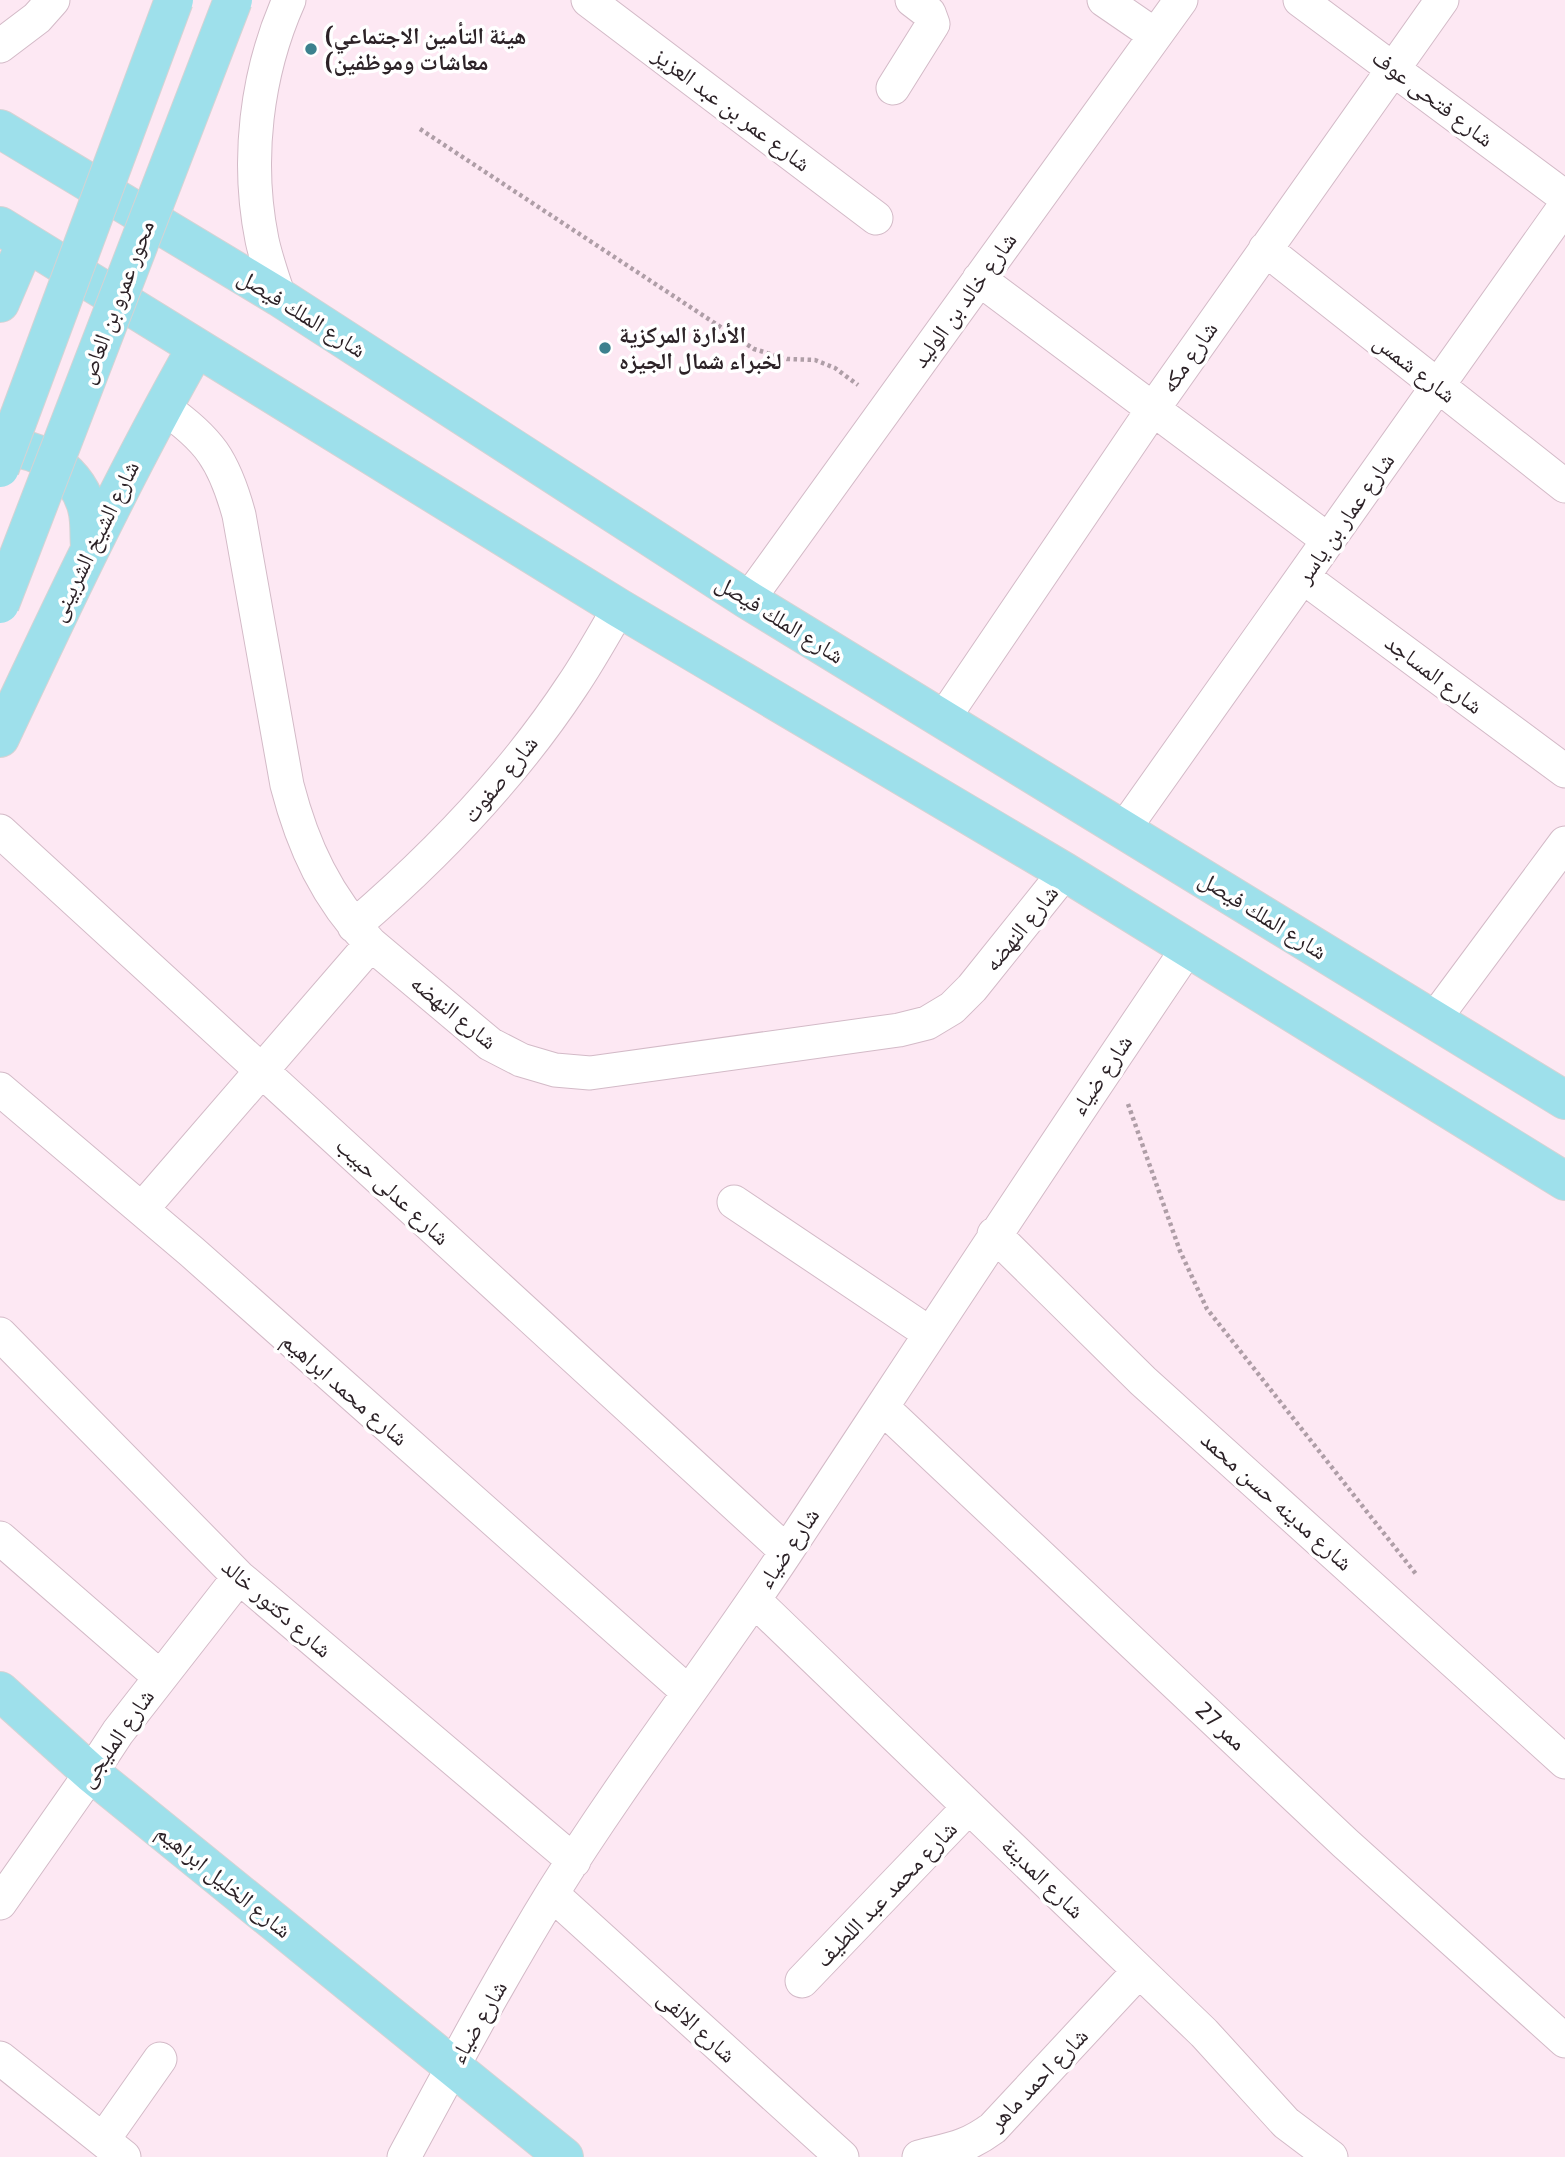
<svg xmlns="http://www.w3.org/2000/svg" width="1565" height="2157" font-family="'Exo 2','Noto Naskh Arabic',sans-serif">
  <rect width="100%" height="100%" fill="#fde8f3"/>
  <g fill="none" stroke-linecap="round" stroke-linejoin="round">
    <defs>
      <path id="street" d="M588,0L876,218
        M1104,0L1155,35
        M1300,0L1565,197
        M0,46L37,18L53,0
        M893,88L933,24L929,13L912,0
        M1265,249L1565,486
        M979,279L1328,540
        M279,297C273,278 266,259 262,240C246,161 256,74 289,0
        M163,407C209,439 224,460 239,515L287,785C303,847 327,898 371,944L490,1044L521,1060L555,1070L590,1073L899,1030L927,1023L952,1008L972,988L1065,872
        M1303,577L1565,771
        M748,600L1181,0
        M943,719L1153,409L1442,0
        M1124,829L1565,206
        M0,831L786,1551
        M354,926C437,855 512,777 572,686C589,661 604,634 619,608
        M1433,1021L1565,843
        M0,1089L192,1252L688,1692
        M734,1202L929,1333
        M142,1209L371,944
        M994,1234L1143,1381L1565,1762
        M0,1334L239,1577L574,1861
        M882,1407L1345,1843L1565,2041
        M0,1538L160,1677
        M754,1600L1204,2033L1286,2123L1331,2157
        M552,1894L842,2157
        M0,1903L91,1773L118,1732L239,1577
        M802,1981L969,1807
        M0,2058L124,2157
        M103,2140L160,2059
        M404,2157C452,2068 500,1978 553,1892C626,1775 711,1666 787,1551C920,1350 1052,1148 1188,948
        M919,2157C950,2149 966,2148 993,2128L1139,1971"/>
      <path id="primary" d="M0,129L279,297L748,600L1565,1100
        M0,226L619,608L1065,872L1565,1181
        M0,303L26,242
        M0,448C39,445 81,473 88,513C90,524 89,536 90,546
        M0,738C62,606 124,475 196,348
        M0,1691L91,1773L564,2157"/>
    </defs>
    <use href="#street" stroke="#d3bac7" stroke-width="35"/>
    <use href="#primary" stroke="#d5d3d4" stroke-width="40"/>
    <path stroke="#af9ea7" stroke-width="4.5" stroke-dasharray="3.5 3.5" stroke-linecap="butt" d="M420,129L754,349L787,359L815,360L835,368L858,385
      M1128,1104L1180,1251L1207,1309L1416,1574"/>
    <use href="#street" stroke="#fff" stroke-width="33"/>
    <use href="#primary" stroke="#9ee0eb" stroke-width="38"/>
    <defs>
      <path id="primary-bridge" d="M0,468L174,0
        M0,604L233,0"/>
    </defs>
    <use href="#primary-bridge" stroke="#d5d3d4" stroke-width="40" stroke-linecap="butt"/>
    <use href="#primary-bridge" stroke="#9ee0eb" stroke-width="38"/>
  </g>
  <g fill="#3c818e" stroke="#fff" stroke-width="2.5">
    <circle cx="311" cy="49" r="7"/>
    <circle cx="605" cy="348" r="7"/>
  </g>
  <g text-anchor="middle" stroke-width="7" stroke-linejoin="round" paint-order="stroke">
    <g font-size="23" font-weight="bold" fill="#2c2227" stroke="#fff" text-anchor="start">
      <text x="325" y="44">(هيئة التأمين الاجتماعي<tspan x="325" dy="26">(معاشات وموظفين</tspan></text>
      <text x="619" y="343">الأدارة المركزية<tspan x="619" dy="26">لخبراء شمال الجيزه</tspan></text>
    </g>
    <g font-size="23" fill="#2c2227" stroke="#fff">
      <text transform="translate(1433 98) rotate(37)" y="8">شارع فتحى عوف</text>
      <text transform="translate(732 109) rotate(37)" y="8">شارع عمر بن عبد العزيز</text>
      <text transform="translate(964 300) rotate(-54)" y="8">شارع خالد بن الوليد</text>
      <text transform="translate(116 302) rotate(-69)" y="8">محور عمرو بن العاص</text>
      <text transform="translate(302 313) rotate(32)" y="8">شارع الملك فيصل</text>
      <text transform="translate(1189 357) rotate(-55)" y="8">شارع مكه</text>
      <text transform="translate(1415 368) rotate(38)" y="8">شارع شمس</text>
      <text transform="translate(1345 518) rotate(-55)" y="8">شارع عمار بن ياسر</text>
      <text transform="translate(94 541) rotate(-64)" y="8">شارع الشيخ الشربينى</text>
      <text transform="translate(780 619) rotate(32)" y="8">شارع الملك فيصل</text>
      <text transform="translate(1434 674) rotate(37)" y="8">شارع المساجد</text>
      <text transform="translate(500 779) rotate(-51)" y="8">شارع صفوت</text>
      <text transform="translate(1263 915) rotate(32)" y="8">شارع الملك فيصل</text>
      <text transform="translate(1021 928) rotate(-51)" y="8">شارع النهضه</text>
      <text transform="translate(454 1012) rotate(39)" y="8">شارع النهضه</text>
      <text transform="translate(1101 1075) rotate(-56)" y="8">شارع ضياء</text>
      <text transform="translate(393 1191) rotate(43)" y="8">شارع عدلى حبيب</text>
      <text transform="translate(345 1389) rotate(41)" y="8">شارع محمد ابراهيم</text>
      <text transform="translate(1277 1501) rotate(42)" y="8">شارع مدينه حسن محمد</text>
      <text transform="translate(788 1548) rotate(-56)" y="8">شارع ضياء</text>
      <text transform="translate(277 1608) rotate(41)" y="8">شارع دكتور خالد</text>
      <text transform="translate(1221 1726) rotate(43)" y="8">ممر 27</text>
      <text transform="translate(116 1738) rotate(-55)" y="8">شارع المليجى</text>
      <text transform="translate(1043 1878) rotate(44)" y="8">شارع المدينة</text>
      <text transform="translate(224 1881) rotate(39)" y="8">شارع الخليل ابراهيم</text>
      <text transform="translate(886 1894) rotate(-46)" y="8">شارع محمد عبد اللطيف</text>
      <text transform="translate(478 2022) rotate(-60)" y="8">شارع ضياء</text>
      <text transform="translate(697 2026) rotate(42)" y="8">شارع الالفى</text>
      <text transform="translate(1038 2079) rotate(-46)" y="8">شارع احمد ماهر</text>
    </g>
  </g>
</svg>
